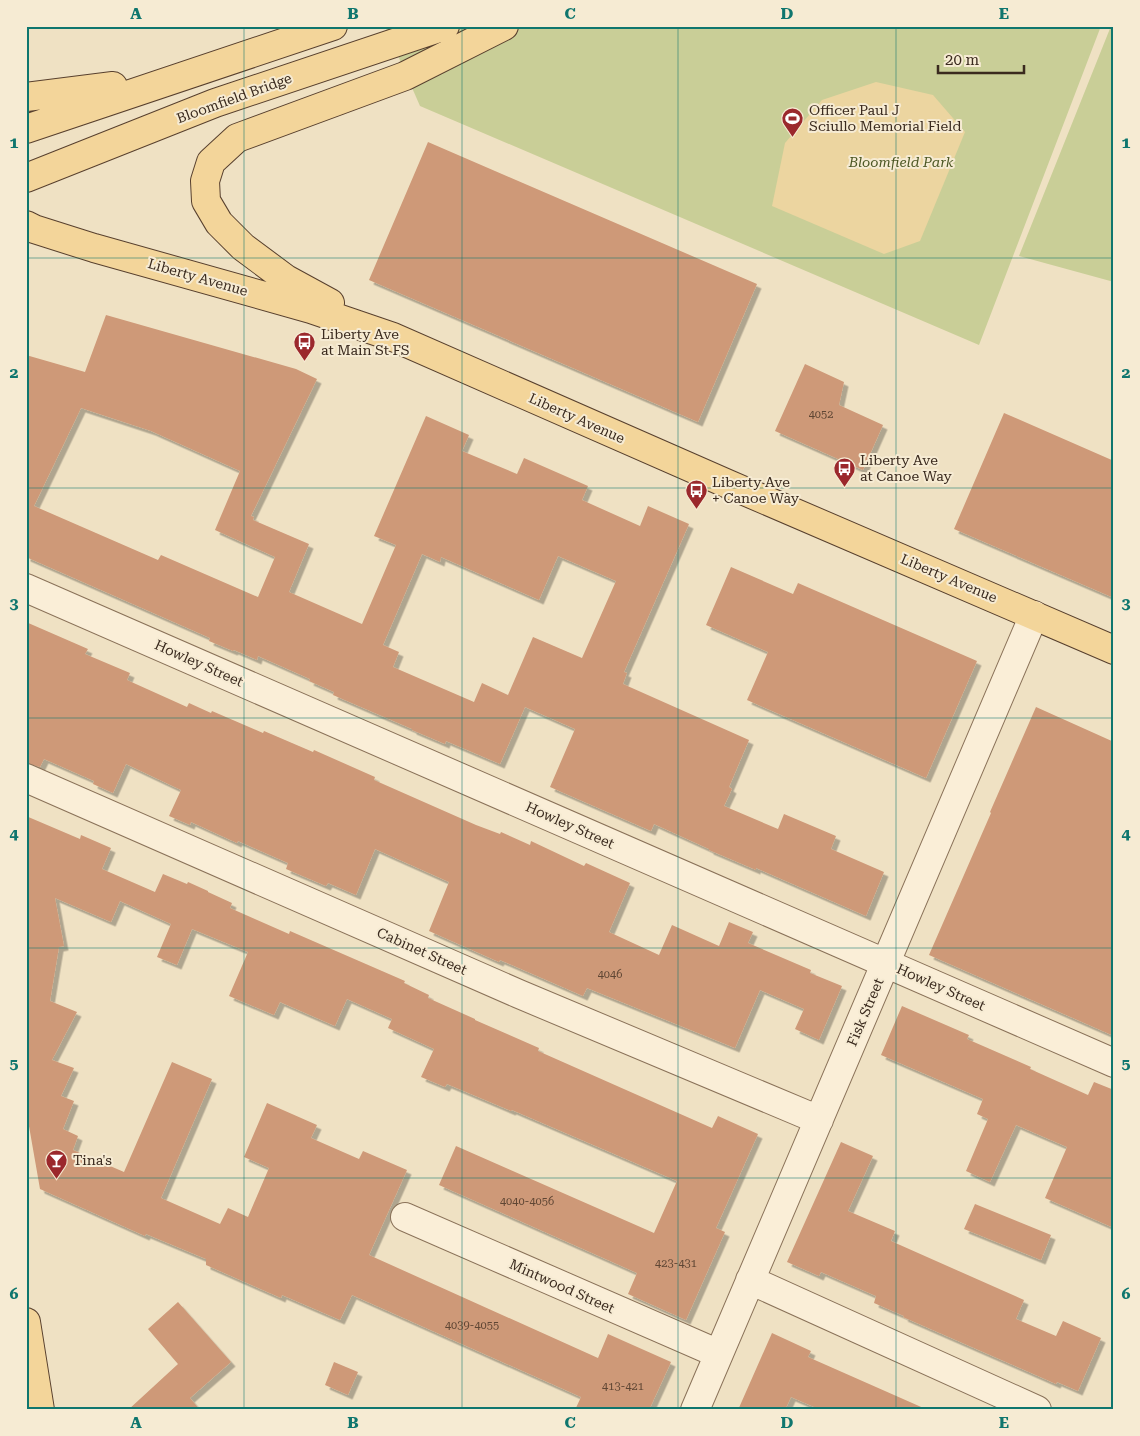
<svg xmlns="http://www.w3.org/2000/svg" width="1140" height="1436" font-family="'Roboto Serif',serif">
  <defs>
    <filter id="shadow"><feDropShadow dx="4.5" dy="4.5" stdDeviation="0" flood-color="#0004"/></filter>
  </defs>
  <rect width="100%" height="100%" fill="#efe1c3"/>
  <path fill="#c9ce97" d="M385,26H1101L979,345L420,106Z
    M1111,26H1114V282L1019,256Z"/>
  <path fill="#ecd5a0" d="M876,82L933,95L965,132L920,241L884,254L772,206L785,143L822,100Z"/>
  <path fill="#ce9978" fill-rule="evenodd" filter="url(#shadow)" d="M428,142L757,284L698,422L369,280Z
    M106,315L296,369L317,379L251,516L254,517L253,520L309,544L289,592L362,624L396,545L374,536L426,416L469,435L462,451L517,474L524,458L588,486L582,500L640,526L648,506L689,524L624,672L627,673L623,684L749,740L729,787L732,789L724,806L778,829L784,814L836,836L831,849L884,872L866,916L756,868V870L709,850V849L654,824L651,831L550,787L575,729L525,707L500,764L446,741L445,744L412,730V729L333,695L334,692L309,681L310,679L258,656L257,660L234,650L233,651L209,641L210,638L26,557V355L85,372ZM81,408L151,431L240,471L215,530L275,557L258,597L161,555L158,560L34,506ZM422,554L440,562L441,557L539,600L558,556L616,581L582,658L533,637L508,695L482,683L474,702L393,667L399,652L383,645Z
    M805,364L844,382L839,405L883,425L863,470L775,431Z
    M1004,413L1114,461V598L954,529Z
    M731,567L793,594L798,583L977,661L926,778L747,700L768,652L706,625Z
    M26,622L88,649L85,654L130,673L127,680L187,707L189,703L211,713L212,711L263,733L264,731L313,752L314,750L375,777L374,780L476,825L500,834L501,832L530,845L531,841L584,866L586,863L630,883L609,932L659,955L672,925L719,946L729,922L753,932L748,943L811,970L810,973L842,986L819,1040L795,1029L804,1009L760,990L735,1048L587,988L583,996L500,960L499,962L429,931L449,882L375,849L356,895L328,883L326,886L286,869L288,863L238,841L237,843L191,822L190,825L169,816L181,790L126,764L113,793L93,784L94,781L44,759L40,767L26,763Z
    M1036,707L1114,742V1036L929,955L991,813L990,812Z
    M26,816L80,839L81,835L111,848L102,869L155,892L163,874L187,884L188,882L208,891V892L232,903L230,908L289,934L290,931L405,981L404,983L429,995L428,998L475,1019V1020L539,1048L538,1051L712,1128L718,1116L758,1134L716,1228L725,1232L686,1320L628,1294L637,1273L439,1185L456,1146L654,1233L677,1181L512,1110L511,1111L447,1084L445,1087L421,1077L434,1049L388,1028L392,1019L347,999L335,1026L280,1002L274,1015L229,996L248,952L192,929L177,965L157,957L171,924L120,901L111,922L55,898L64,946L59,947L50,1001L77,1012L52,1060L74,1068L61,1096L74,1101L63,1129L78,1136L73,1150L124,1172L172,1062L212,1079L161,1198L220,1224L228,1208L248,1217L269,1168L244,1157L267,1103L317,1125L311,1138L359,1159L363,1151L407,1170L369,1255L598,1358L608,1334L671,1362L649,1410H575L581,1397L352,1295L340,1320L282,1295L281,1298L206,1265V1259L146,1234L145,1236L40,1189L26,1109Z
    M902,1006L969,1035L967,1039L1031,1067L1030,1069L1088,1095L1094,1082L1114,1090V1228L1045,1198L1067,1147L1016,1125L990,1182L966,1171L988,1119L977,1114L983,1099L881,1055Z
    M841,1142L873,1156L848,1211L895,1231L891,1241L1024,1300L1016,1319L1056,1336L1063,1321L1101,1338L1078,1391L1057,1382L1056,1384L1038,1376L903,1317L904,1316L874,1303L876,1296L821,1272L819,1276L787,1262Z
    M975,1204L1051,1235L1041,1260L964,1229Z
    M178,1302L231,1362L190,1398L200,1410H128L178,1364L148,1329Z
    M772,1333L811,1351L808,1357L928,1410H821L791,1397L785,1410H738Z
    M334,1362L358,1372L348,1395L325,1385Z"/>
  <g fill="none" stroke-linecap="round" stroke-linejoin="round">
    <defs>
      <path id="minor" d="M26,588L1114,1063
        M26,778L519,994L819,1120
        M405,1217L719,1354
        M750,1280L1037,1410
        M695,1410L1034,615"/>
      <path id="major" d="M26,97L113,86
        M26,129L333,26
        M26,178L215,103L445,26
        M26,225L34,229L94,248L311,309L393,337L728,484L1114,650
        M330,303L286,279L243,247L219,223L206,201L205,181L211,162L237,138L405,76L504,26
        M26,1322L40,1410"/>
    </defs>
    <use href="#minor" stroke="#8a7259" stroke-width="30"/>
    <use href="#major" stroke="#58402e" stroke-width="30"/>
    <use href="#minor" stroke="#faeed7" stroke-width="28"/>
    <use href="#major" stroke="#f3d59a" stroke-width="28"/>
  </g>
  <path fill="none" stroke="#0f766e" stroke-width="1" stroke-opacity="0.55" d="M244,26V1410M462,26V1410M678,26V1410M896,26V1410M26,258H1114M26,488H1114M26,718H1114M26,948H1114M26,1178H1114"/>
  <defs>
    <symbol id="stadium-pin" viewBox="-11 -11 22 30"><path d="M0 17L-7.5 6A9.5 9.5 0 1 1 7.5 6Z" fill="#9b282c" stroke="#f6ebd3"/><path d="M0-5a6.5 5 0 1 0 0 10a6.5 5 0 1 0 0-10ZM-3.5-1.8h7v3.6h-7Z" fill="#fff"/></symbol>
    <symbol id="bus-pin" viewBox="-11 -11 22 30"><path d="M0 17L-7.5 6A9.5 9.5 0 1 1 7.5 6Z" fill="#9b282c" stroke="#f6ebd3"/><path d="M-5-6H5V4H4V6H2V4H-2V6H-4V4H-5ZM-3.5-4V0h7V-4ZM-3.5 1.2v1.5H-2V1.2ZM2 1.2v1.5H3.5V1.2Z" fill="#fff"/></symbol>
    <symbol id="bar-pin" viewBox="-11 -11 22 30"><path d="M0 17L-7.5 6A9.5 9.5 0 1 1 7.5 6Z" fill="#9b282c" stroke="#f6ebd3"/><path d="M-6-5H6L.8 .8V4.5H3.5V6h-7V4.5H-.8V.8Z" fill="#fff"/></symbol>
  </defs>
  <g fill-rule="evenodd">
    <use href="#stadium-pin" x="780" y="106" width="25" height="34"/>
    <use href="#bus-pin" x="292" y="330" width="25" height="34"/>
    <use href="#bus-pin" x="832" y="456" width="25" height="34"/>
    <use href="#bus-pin" x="684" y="478" width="25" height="34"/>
    <use href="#bar-pin" x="44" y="1148" width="25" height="34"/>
  </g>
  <g text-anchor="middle" stroke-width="4" stroke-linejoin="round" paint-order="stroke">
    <g font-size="11" fill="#5f4634">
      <text x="821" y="418">4052</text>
      <text x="610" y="978">4046</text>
      <text x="527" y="1205">4040-4056</text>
      <text x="676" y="1267">423-431</text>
      <text x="472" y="1329">4039-4055</text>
      <text x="623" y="1390">413-421</text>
    </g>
    <g font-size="14" fill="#3a2a1e" stroke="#f6ebd3">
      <text transform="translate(234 98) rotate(-20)" y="5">Bloomfield Bridge</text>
      <text transform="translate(198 277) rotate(16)" y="5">Liberty Avenue</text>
      <text transform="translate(577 418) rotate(24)" y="5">Liberty Avenue</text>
      <text transform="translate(949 578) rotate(23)" y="5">Liberty Avenue</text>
      <text transform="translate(199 663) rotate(24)" y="5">Howley Street</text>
      <text transform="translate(570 825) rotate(24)" y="5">Howley Street</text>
      <text transform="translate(422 951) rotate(24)" y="5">Cabinet Street</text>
      <text transform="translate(941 987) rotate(24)" y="5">Howley Street</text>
      <text transform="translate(865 1012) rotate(-67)" y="5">Fisk Street</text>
      <text transform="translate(562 1286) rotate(24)" y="5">Mintwood Street</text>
    </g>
    <g font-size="14" fill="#3a2a1e" stroke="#f6ebd3" text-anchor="start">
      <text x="809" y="115">Officer Paul J<tspan x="809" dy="16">Sciullo Memorial Field</tspan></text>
      <text x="321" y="339">Liberty Ave<tspan x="321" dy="16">at Main St FS</tspan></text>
      <text x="860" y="465">Liberty Ave<tspan x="860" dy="16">at Canoe Way</tspan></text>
      <text x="712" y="487">Liberty Ave<tspan x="712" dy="16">+ Canoe Way</tspan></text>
      <text x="73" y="1165">Tina's</text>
    </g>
    <g font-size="14" font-style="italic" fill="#4c5724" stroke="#f6ebd3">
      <text x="901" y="167">Bloomfield Park</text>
    </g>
  </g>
  <rect width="1140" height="1436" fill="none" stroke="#f6ebd3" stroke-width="55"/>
  <path d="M938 65v8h86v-8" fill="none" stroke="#3a2a1e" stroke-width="2.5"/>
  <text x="945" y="65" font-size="15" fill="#3a2a1e" stroke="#f6ebd3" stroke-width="4" paint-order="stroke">20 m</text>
  <rect x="28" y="28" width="1084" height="1380" fill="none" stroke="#0f766e" stroke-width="2"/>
  <g font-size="16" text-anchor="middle" font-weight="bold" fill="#0f766e">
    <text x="136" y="19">A</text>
    <text x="353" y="19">B</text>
    <text x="570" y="19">C</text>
    <text x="787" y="19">D</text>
    <text x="1004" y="19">E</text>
    <text x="14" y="148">1</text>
    <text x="1126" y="148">1</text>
    <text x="14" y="378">2</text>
    <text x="1126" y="378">2</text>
    <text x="14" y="609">3</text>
    <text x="1126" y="609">3</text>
    <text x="14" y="839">4</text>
    <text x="1126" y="839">4</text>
    <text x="14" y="1069">5</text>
    <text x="1126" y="1069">5</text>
    <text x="14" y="1299">6</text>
    <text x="1126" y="1299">6</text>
    <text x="136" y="1428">A</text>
    <text x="353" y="1428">B</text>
    <text x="570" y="1428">C</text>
    <text x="787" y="1428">D</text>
    <text x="1004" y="1428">E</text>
  </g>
</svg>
